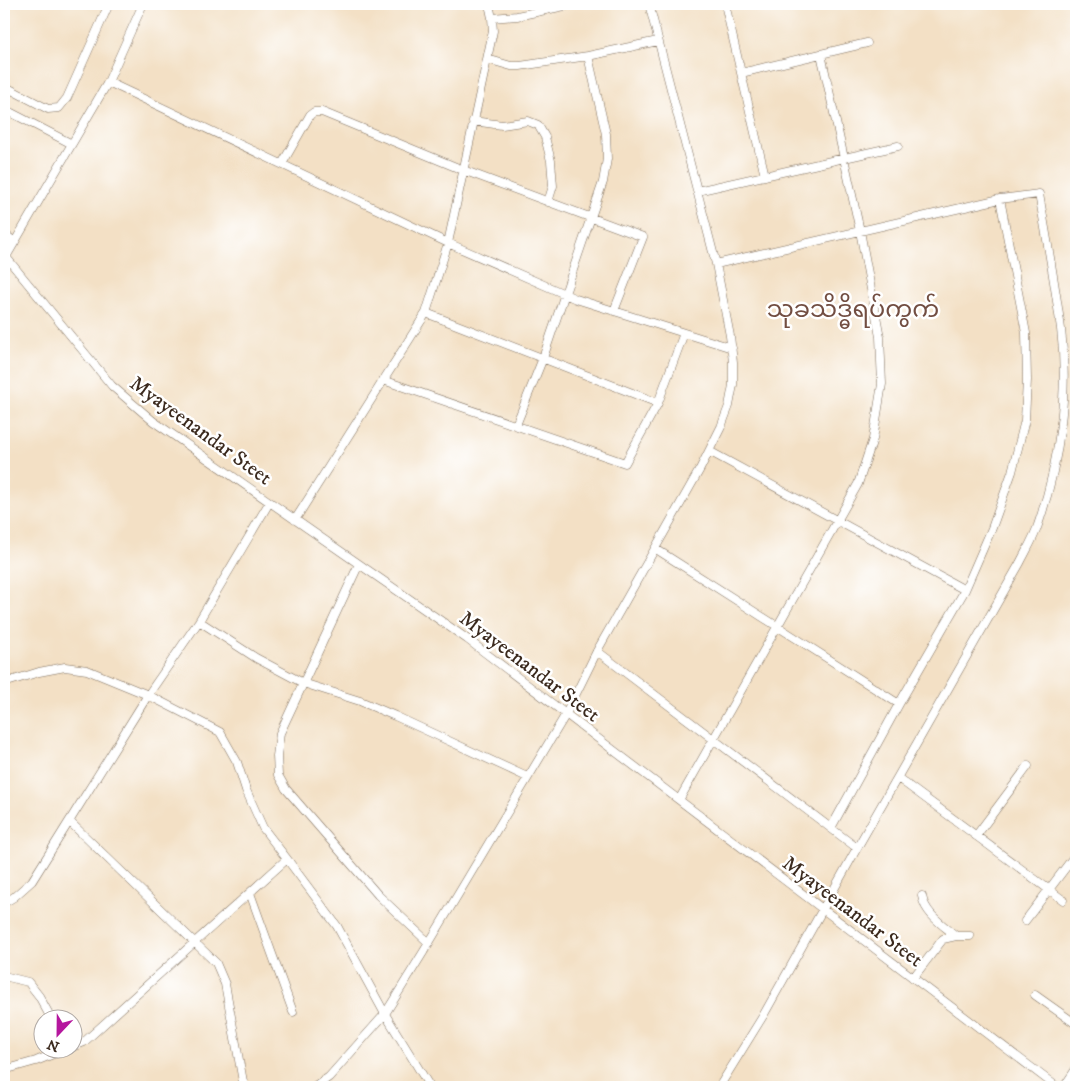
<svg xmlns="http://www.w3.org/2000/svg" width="1080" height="1091" font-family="'IM FELL DW Pica','Noto Sans Myanmar',serif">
  <rect width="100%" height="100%" fill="#fff"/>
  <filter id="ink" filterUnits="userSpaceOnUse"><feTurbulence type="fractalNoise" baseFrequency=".02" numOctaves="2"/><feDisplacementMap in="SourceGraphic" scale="10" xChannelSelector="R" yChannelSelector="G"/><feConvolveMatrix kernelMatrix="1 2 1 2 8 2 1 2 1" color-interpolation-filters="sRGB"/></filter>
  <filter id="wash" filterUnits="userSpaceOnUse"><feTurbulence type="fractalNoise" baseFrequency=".0096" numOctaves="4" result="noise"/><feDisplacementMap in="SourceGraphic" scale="20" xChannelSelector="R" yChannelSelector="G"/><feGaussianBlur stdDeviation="1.12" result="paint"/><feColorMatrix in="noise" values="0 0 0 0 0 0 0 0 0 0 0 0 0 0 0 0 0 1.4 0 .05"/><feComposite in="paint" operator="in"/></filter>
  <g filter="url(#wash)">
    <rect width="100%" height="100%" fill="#f3e0c5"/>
  </g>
  <g filter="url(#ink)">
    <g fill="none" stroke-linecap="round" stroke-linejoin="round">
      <defs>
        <path id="minor" d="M725,4L765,176
          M492,18L517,16L574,4
          M487,59L511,66H520L588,56L658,41
          M741,73L867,43
          M108,82L448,243L576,299L732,348
          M4,86L48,109L59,108L67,98L109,4
          M4,109L72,144
          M473,121L502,125L528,121L538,125L545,137L551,161L553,186L548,202
          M282,164L310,115L314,112H322L463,170L643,237L614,311
          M697,191L898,146
          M4,234L15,242
          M6,257L108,82L143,4
          M4,261L6,257L112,386L153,421L467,639L1057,1087
          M716,264L1000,199L1039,194C1047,239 1055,284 1061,329C1069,394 1059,464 1038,525C1034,538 1026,551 1020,563L857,848L763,1016L719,1087
          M426,313L658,403
          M383,380L625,463L658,403L684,333
          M516,425L543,358L603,182L607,159L606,134L588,56
          M709,451L965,590
          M295,520L426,313L448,243L493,31L492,18L489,4
          M656,549L899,704
          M359,564L280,733L277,756L278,775L286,789L378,895L429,943
          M199,621L256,658L303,683L360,701L395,716L527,777
          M597,651L857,848
          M4,683L39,672L65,667L87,670L148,695L220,732L237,762L246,790L263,828L287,859L337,926L385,1014L430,1087
          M898,778L1063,900
          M679,800L858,484L873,439L882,384L880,337L860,231L821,54
          M70,822L216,963L225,984L244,1087
          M831,828L899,704L965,590L992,528L1012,472L1025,420L1027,380L1026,333L1000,199
          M976,836L1028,766
          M250,893L293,1012
          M922,896C925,914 943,925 956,936
          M4,903L14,897L32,881L148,695L199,621L269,503
          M1025,921L1076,854
          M4,976L28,982L39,996L51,1018
          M913,978L943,939L956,936H970
          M1035,995L1076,1024
          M72,1047L84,1042L287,859
          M4,1070L36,1061L68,1048
          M315,1087L329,1077L385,1014L429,943L566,714L597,651L700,469L721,427L729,406L733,385V362L730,336L716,264L649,4
          M1064,1087L1076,1069"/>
      </defs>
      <use href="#minor" stroke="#7b6a58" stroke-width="9"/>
      <use href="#minor" stroke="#fff" stroke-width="8"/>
    </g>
  </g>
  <g text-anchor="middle" stroke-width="5" stroke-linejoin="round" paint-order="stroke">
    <g font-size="21" fill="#3b2a1e" stroke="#fff">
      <text transform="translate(201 430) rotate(36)" y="7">Myayeenandar Steet</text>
      <text transform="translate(530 666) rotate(37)" y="7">Myayeenandar Steet</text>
      <text transform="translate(853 911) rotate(37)" y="7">Myayeenandar Steet</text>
    </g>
    <g font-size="24" fill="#724e42" stroke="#fff">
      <text x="853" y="317">သုခသိဒ္ဓိရပ်ကွက်</text>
    </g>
  </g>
  <rect width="1080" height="1091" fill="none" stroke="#fff" stroke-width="20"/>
  <g transform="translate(58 1034) rotate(202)"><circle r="24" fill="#ffffff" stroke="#b1aaa5"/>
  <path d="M0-4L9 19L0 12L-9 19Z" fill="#b5179e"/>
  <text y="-8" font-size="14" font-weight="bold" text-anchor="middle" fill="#3b2a1e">N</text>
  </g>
</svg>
